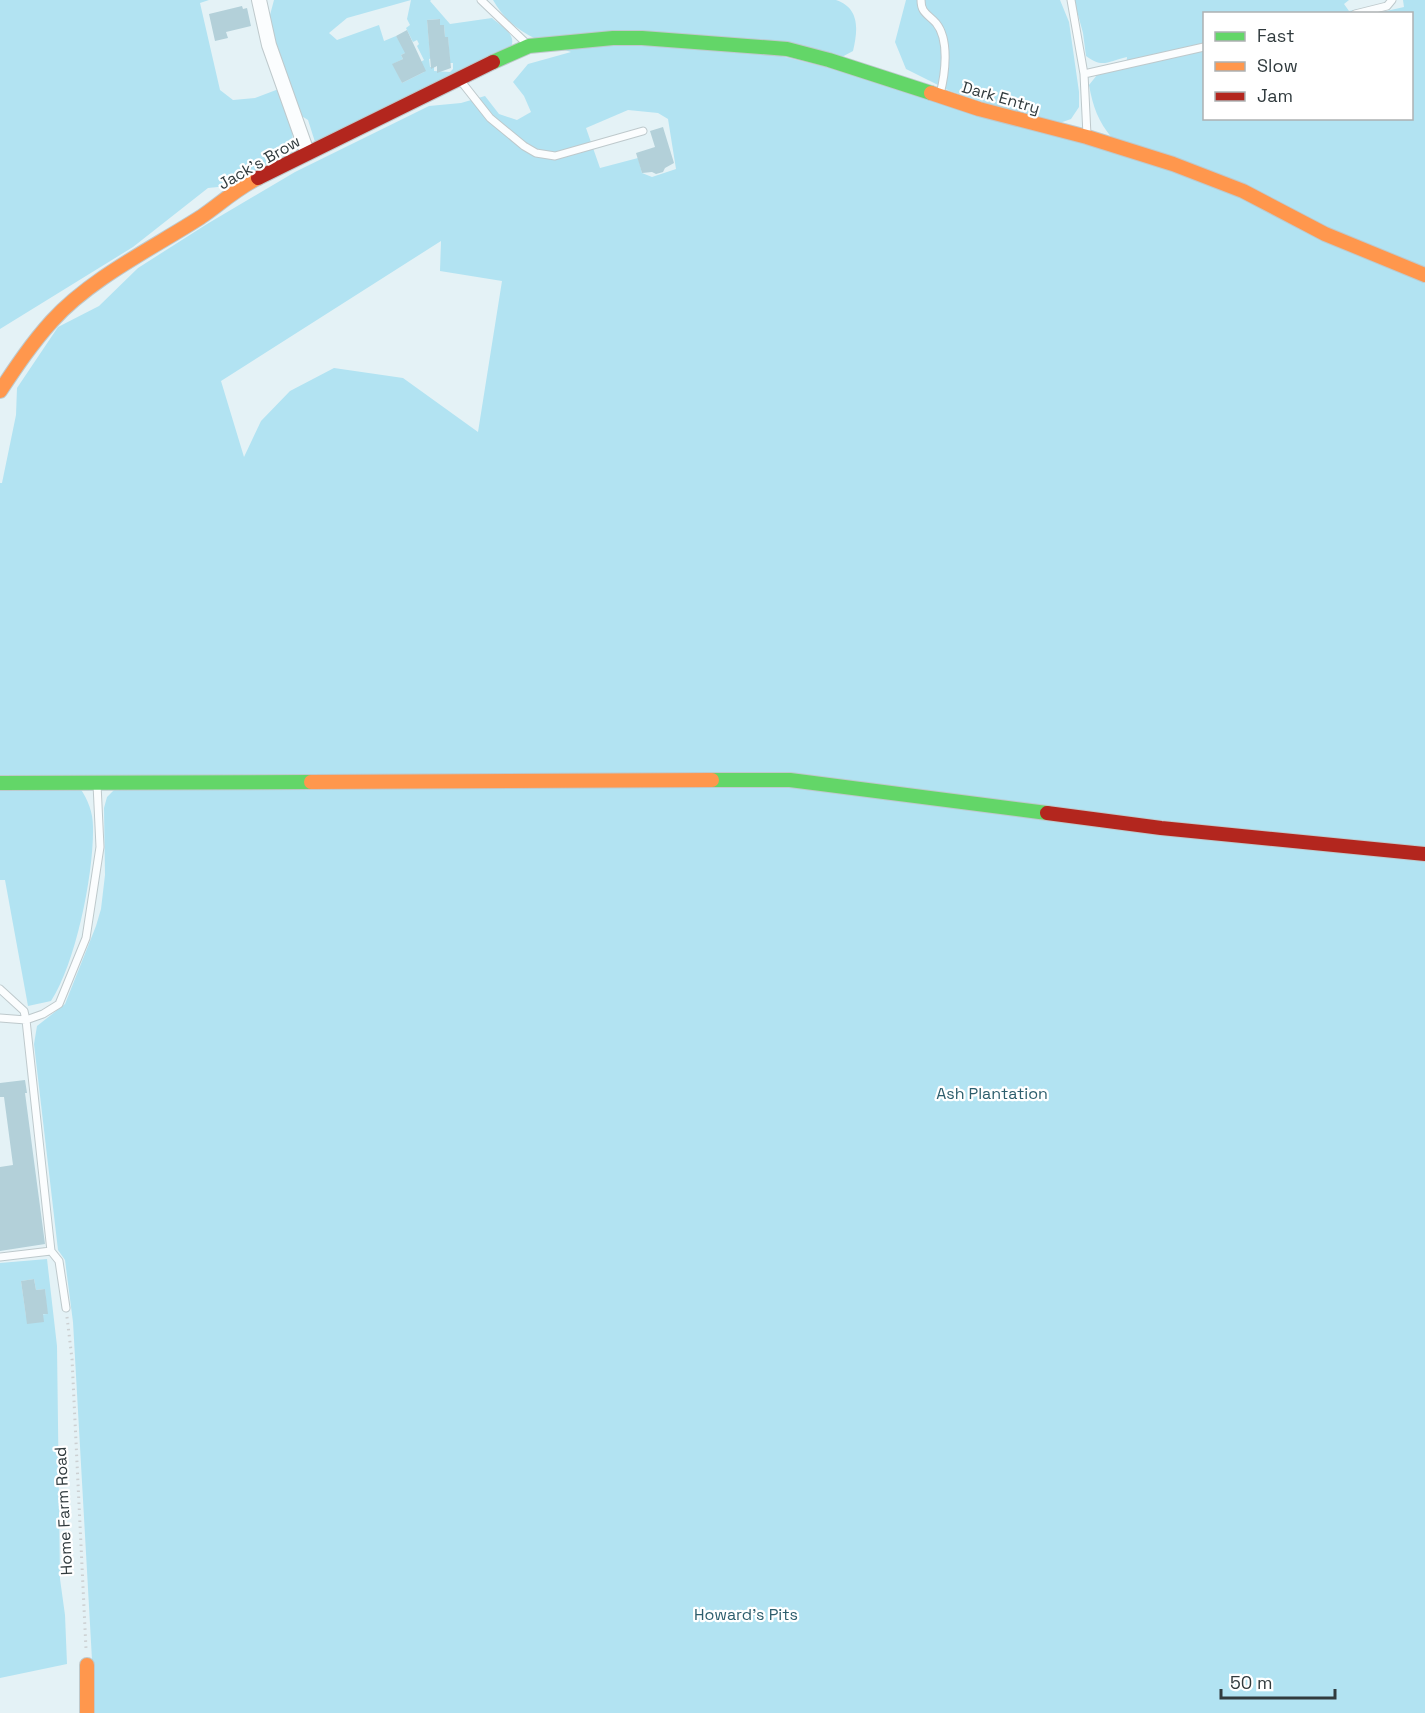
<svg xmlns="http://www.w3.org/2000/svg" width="1425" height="1713" font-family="'Space Grotesk',sans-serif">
  <rect width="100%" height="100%" fill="#e4f2f6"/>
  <path fill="#b2e3f2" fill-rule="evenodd" d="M0,0H209L200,3L220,90L233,100L255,98L284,87L266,30L274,0H431L430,1L450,24L492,18C501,26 517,34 511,47L315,142L308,120L300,115L293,130L292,144L285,154L228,186L208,188L133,247L0,329ZM411,0L407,19L410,25L406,28L413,42L417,40L419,44L417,46L424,60L419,63L424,72L402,83L393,64L403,59L401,55L407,52L396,36L384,41L379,25L337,40L329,33L347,18ZM439,19L440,25H444L445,37L448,38L450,63H453V69L450,72L434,71V67H430L429,59L432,58L430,54L427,20Z
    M493,0H836C860,8 858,30 853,51L840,58L765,52L1112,138C1098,121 1093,107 1089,85L1097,75L1126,68L1127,57C1108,61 1103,69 1086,56L1083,33L1074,0H1349L1344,4L1349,11L1359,9L1366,13L1204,14V118H1412V14L1382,12L1404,7L1403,0H1425V847L1159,820L906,789L0,775V483H2L16,415L17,388L58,327L99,306L138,268L207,224L295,172L429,106L461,103L485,96L499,114L517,120L531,112L524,96L513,82L528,64L571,52C538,41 511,32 493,0ZM628,110L658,113L668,119L676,169L652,177L642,173L638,158L600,168L586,128ZM441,241L440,271L502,281L478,432L403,378L334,368L290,391L261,421L244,457L221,381Z
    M906,0H1060L1069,22L1079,92V107L1071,119L1054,125L950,91L906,69L895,42Z
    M779,785L1425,859V1713H95L73,1322L65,1260L58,1250L34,1044L37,1026L65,1004L96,926L101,909L105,875L104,808L107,797L114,790Z
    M80,788C88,800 93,812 93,827C94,873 76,963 51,1001L28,1006L5,880H0V791Z
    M47,1259L57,1346L60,1579L65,1615L67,1664L0,1678V1263ZM34,1279L36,1290L45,1289L47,1314L26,1316L21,1281Z"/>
  <path fill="#b3d0d9" d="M242,6L243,9L247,8L251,26L226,32L228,38L215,41L209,14Z
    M440,19V25H444L445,37H448L451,68L437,73V66L431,69L427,20Z
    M407,30L426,71L402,83L392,64L403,59L401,55L405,53L396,36Z
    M663,127L674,163L665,168L663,172L656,174L652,172L642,173L636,153L655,147L650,131Z
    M25,1080L27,1093H25L45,1244L0,1251V1167L13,1165L4,1097H0V1083Z
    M34,1279L36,1290L45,1289L48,1314H43L44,1322L27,1324L21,1281Z"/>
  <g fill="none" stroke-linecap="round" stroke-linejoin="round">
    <defs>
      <path id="lane" d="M481,0L527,44
        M921,0C921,13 928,14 936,23C950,40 945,75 940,94
        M1071,0L1084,74L1087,135
        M1355,14L1387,6L1392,0
        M1084,74L1204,47
        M460,80L490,118L524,146L536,153L555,156L643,131
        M0,989L24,1011L26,1020L43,1014L59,1004L86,938L100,847L97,784
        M0,1018L26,1020L51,1251
        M0,1257L51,1251L59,1261L66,1308"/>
      <path id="street" d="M259,0L269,45L307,152"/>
      <path id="fast" d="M493,62L529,46L613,38H642L787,49L829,60L931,93
        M712,780H790L1047,813
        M0,783L311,782"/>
      <path id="slow" d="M931,93L979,109L1087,137L1173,164L1243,191L1325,234L1425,275
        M0,391C16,367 32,343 52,321C91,278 153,248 201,217C220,204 237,188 258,178
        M311,782L712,780
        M87,1665V1713"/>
      <path id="jam" d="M258,178L493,62
        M1047,813L1161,828L1425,854"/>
    </defs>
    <use href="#lane" stroke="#bec9cc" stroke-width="9"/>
    <use href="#street" stroke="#bec9cc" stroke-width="16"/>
    <use href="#fast" stroke="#bec9cc" stroke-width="16"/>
    <use href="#slow" stroke="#bec9cc" stroke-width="16"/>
    <use href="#jam" stroke="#bec9cc" stroke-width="16"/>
    <path stroke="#ccd0d2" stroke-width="3" stroke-dasharray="1.5 4.5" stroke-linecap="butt" d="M67,1317L72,1359L86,1649"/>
    <use href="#lane" stroke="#fbfdfe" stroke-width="7"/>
    <use href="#street" stroke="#fbfdfe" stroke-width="14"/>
    <use href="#fast" stroke="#63d668" stroke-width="14"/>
    <use href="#slow" stroke="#ff974d" stroke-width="14"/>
    <use href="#jam" stroke="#b3261e" stroke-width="14"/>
  </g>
  <g text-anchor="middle" stroke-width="4.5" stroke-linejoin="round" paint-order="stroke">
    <g font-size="16" fill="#313b3e" stroke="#fff">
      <text transform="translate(1001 97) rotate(16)" y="6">Dark Entry</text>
      <text transform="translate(259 162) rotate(-30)" y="6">Jack's Brow</text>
      <text transform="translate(63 1511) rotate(-93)" y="6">Home Farm Road</text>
    </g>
    <g font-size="16" fill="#2d5e6d" stroke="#fff">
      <text x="992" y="1099">Ash Plantation</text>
      <text x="746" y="1620">Howard's Pits</text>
    </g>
  </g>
  <rect x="1203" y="12" width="210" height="108" fill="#ffffff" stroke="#adb1b2" stroke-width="1.5"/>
  <rect x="1215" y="32" width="30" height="9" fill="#63d668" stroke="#adb1b2" stroke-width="1.5"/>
  <text x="1257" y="42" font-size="18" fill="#313b3e">Fast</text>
  <rect x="1215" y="62" width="30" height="9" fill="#ff974d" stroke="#adb1b2" stroke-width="1.5"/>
  <text x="1257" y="72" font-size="18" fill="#313b3e">Slow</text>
  <rect x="1215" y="92" width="30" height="9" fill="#b3261e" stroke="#adb1b2" stroke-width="1.5"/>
  <text x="1257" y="102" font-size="18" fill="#313b3e">Jam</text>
  <path d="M1221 1689v9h114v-9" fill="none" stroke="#313b3e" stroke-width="3"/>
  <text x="1230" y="1689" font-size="18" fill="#313b3e" stroke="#ffffff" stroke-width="4.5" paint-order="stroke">50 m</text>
</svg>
